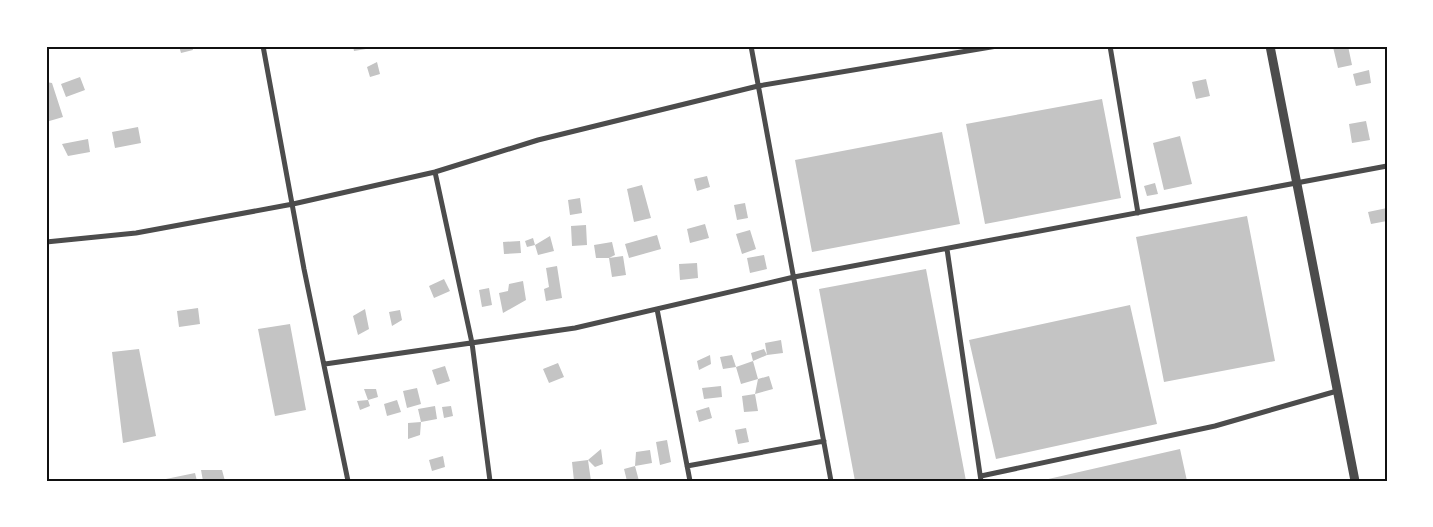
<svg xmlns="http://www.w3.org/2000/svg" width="1433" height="527" font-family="Karla,sans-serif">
  <rect width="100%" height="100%" fill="#fff"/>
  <path fill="#c4c4c4" d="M179,46H192L193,50L181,53Z
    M353,46H365L366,49L354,51Z
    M1348,46L1352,65L1338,68L1333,47Z
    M377,62L380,74L370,77L367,67Z
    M1369,70L1371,83L1356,86L1353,74Z
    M80,77L85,90L66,97L61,84Z
    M1206,79L1210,96L1196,99L1192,82Z
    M46,82L52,83L63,117L46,122Z
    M1102,99L1121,198L985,224L966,124Z
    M1366,121L1370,140L1352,143L1349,124Z
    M138,127L141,143L115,148L112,132Z
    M942,132L960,224L812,252L795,160Z
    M1180,136L1192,184L1164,190L1153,143Z
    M88,139L90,152L68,156L62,144Z
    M707,176L710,187L697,191L694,179Z
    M1155,183L1158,194L1147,196L1144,186Z
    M642,185L651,218L634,222L627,189Z
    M580,198L582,213L570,215L568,200Z
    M745,203L748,218L737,220L734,205Z
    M1387,208V221L1371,224L1368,212Z
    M1247,216L1275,361L1164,382L1136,237Z
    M705,224L709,238L690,243L687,229Z
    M586,225L587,245L572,246L571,226Z
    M750,230L756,249L742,254L736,234Z
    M657,235L661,249L629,258L625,244Z
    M550,236L554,251L538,255L535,245L527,247L525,241L533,238L535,245Z
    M520,241L521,253L504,254L503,242Z
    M612,242L615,255L609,258L623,256L626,275L612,277L609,258H596L594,245Z
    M764,255L767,269L750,273L747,258Z
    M697,263L698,278L680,280L679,264Z
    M557,266L562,298L546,301L544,289L549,287L546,268Z
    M926,269L966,481H855L819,289Z
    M444,279L450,291L434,298L429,286Z
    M523,281L526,300L503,313L499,293L508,291L509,284Z
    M489,288L492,305L482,307L479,290Z
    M1130,305L1157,424L996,459L969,340Z
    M198,308L200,324L179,327L177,311Z
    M365,309L369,329L358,335L353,316Z
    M400,310L402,320L392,326L389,312Z
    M290,324L306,410L275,416L258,329Z
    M781,340L783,353L767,355L765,343Z
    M139,349L156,436L123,443L112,352Z
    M764,349L767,355L753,361L751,353Z
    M710,355L711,364L699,370L697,361Z
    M732,355L736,367L723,369L720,357Z
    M753,361L758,379L741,384L736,367Z
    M558,363L564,377L549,383L543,369Z
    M445,366L450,381L437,385L432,370Z
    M769,376L773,389L755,394L758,379Z
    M721,386L722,397L704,399L702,388Z
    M417,388L421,404L407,408L403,391Z
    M364,389H376L378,397L368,400L370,406L360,410L357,401L368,400Z
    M755,394L758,411L744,412L742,396Z
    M397,400L401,412L387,416L384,404Z
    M435,406L437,419L421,422L418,409Z
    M451,406L453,416L444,418L442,407Z
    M709,407L712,418L699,422L696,411Z
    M421,422L420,435L408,439V423Z
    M746,428L749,442L738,444L735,430Z
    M667,440L671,462L660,465L656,442Z
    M601,449L603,464L595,467L588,460Z
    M1180,449L1187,481H1044V480Z
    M650,450L652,463L635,466L639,481H627L624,469L635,466L636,452Z
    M443,456L445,467L432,471L429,460Z
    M588,460L591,481H574L572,462Z
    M201,470H222L225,481H203Z
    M195,473L197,481H161V480Z"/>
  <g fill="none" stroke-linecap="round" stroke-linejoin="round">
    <path stroke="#4c4c4c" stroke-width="5" d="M263,46L304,269L348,481
      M751,46L831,481
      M1110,46L1138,213
      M435,172L472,343L490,481
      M46,242L136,233L293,204L435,172L538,140L758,86L997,46
      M947,249L981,481
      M657,309L690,481
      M325,364L575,328L794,277L1387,166
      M687,466L824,441
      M981,476L1215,426L1337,391"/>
    <path stroke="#4c4c4c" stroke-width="9" d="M1270,46L1355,481"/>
  </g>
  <rect width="1433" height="527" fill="none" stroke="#ffffff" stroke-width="95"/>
  <rect x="48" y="48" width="1338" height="432" fill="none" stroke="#111" stroke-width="2"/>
</svg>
